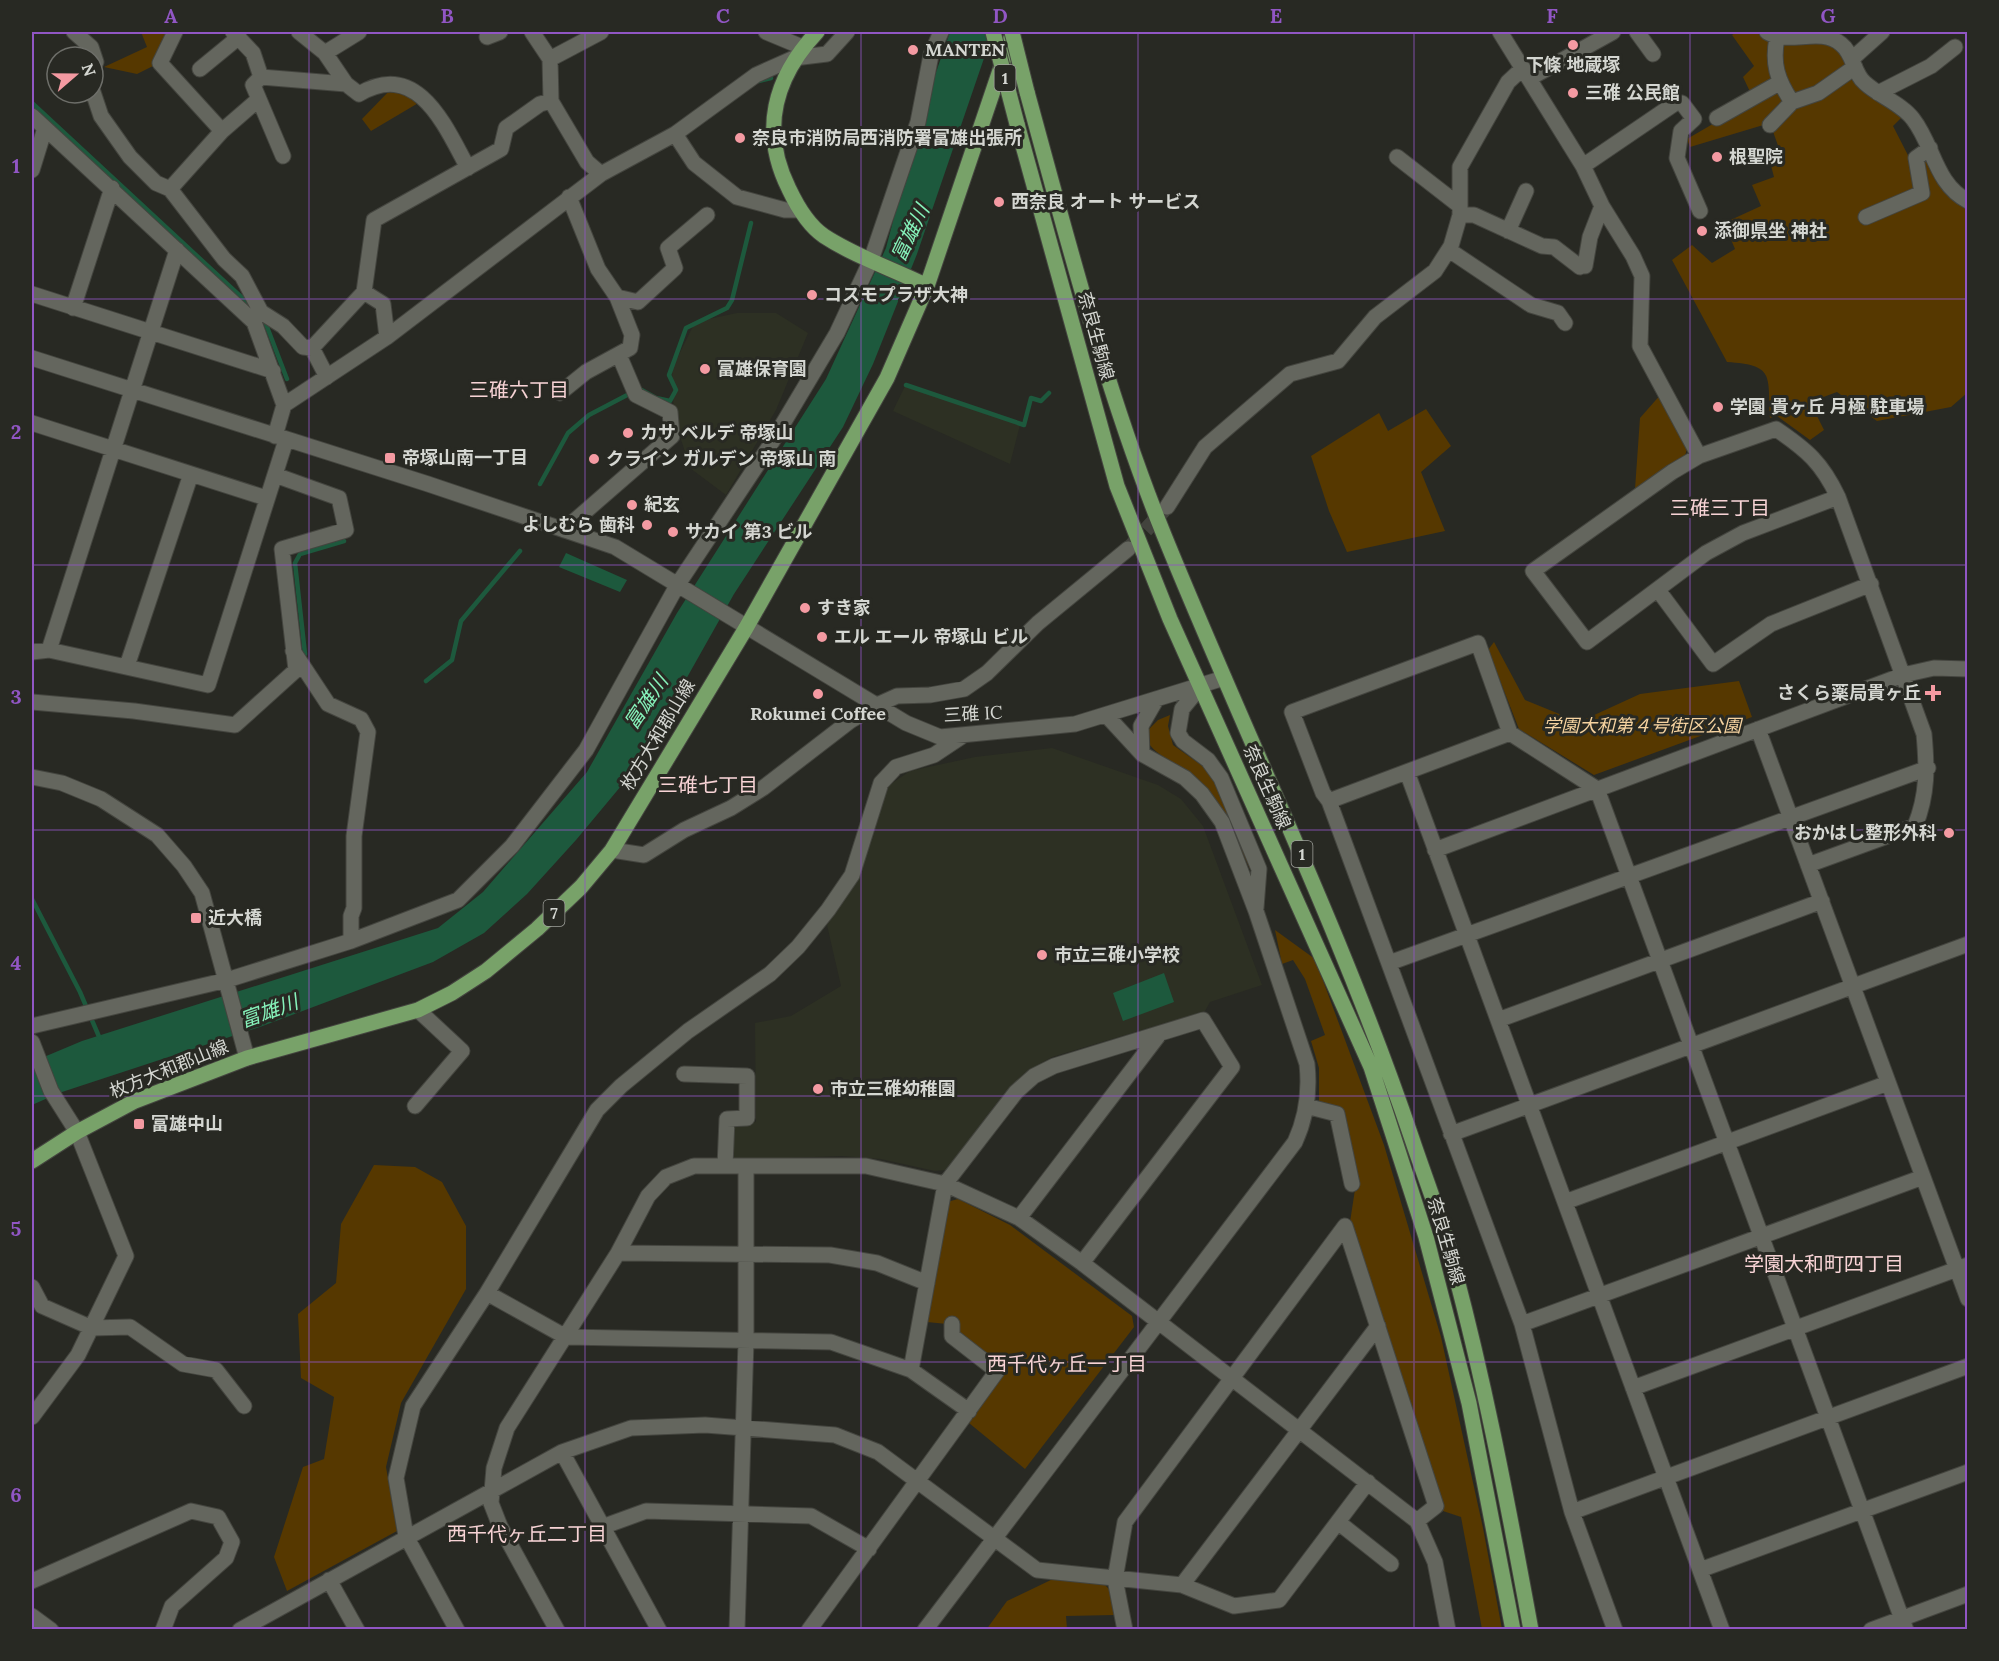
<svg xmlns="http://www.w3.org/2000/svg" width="1999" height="1661" font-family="Lora,'Noto Sans JP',serif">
  <rect width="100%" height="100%" fill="#282923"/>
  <path fill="#2d3023" d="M737,313H776L808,333L776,410L726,495L690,468L674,417L672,369L695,322Z
    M905,386L1020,425L1010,464L893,411Z
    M1052,748L1158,785L1181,799L1203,826L1262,985L1210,1002L1205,1011L1052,1057L1027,1071L1005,1092L946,1170L935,1171L881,1159L842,1156L734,1160L733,1124L756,1122L755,1023L791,1016L841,986L827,925L857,875L871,843L888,786L910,771L975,757Z"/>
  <path fill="#563800" d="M141,32H168L157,64L137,74L104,67L147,47Z
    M1736,32H1761L1831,43L1904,115L1893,126L1914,167L1929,155L1967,204V393L1951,407L1877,421L1837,392L1810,402L1824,430L1810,440L1777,416L1770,418C1768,375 1775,365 1727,362L1672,260L1692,245L1712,263L1735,249L1724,223L1761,206L1752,185L1774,177L1769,158L1781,154L1770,123L1690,147L1687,139L1754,100L1743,77L1754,66L1732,35Z
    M391,89L406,90L420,102L371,131L362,119Z
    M1662,393L1688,445L1685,456L1635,489L1640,418Z
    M1426,409L1451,446L1421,472L1445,531L1347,552L1329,511L1311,456L1379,413L1388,431Z
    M1494,642L1525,700L1579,722L1640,694L1739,681L1752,717L1594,775L1519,729L1488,650Z
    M1170,715L1168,726L1173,745L1211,772L1254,868L1250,869C1235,836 1223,799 1193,776C1178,764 1161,759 1149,744V729L1158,720Z
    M1275,930L1315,959L1384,1145L1441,1337L1483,1528L1502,1629H1482L1461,1517L1443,1511L1350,1222L1356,1183L1341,1109L1319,1105V1068L1311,1041L1325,1035L1305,979L1293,960L1282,964Z
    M374,1165L415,1167L442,1182L466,1226V1289L401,1403L386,1467L397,1531L287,1591L274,1557L303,1467L324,1459L334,1397L301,1378L298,1314L336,1283L341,1224Z
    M958,1199L1010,1225L1132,1316L1134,1327L1025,1469L969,1423L1006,1369L947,1324L927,1322L947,1202Z
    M1055,1578L1104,1584L1111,1591L1115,1615L1066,1616L1067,1629L986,1630L1007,1601Z"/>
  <path fill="#1d593d" d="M950,32H993L917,254L873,364L843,427L734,594L636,768L576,840L527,894L484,933L433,962L260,1027L59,1093L32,1105V1062L82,1041L438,928L483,892L587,772L677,613L826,379L886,248L912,148L924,128L934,78Z
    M566,553L627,580L620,592L559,567Z
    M1164,973L1174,1002L1123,1021L1113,993Z"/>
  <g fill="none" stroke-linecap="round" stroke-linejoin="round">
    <path stroke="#1d593d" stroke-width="4.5" d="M759,81L771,78
      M32,103L252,307
      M264,319L287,379
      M906,385L1024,425L1031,398L1041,401L1049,393
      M638,388L656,398L670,401L676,390L669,375L686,328L727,308L732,300L751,223
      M540,484L568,433L589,415L631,393
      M305,654L295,563L300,554L344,541
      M426,681L452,660L461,621L520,551
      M32,899L80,992L100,1039"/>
    <path stroke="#42433d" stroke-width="15" stroke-dasharray="15 8" stroke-linecap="butt" d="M1130,547L1165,509"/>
    <defs>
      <path id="minor" d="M74,32L91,47L96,62L93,67
        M175,32L160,63L222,131
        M233,32L253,53L261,77L253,85L283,156
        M532,32L550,59
        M601,32L550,59L551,101L587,162L601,174
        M766,32L802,47
        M1500,32L1583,166L1602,206L1633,256L1642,276L1640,346L1699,456
        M1637,32L1653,54
        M1767,32C1789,46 1820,26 1841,44C1854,54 1853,73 1865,83C1879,96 1902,104 1913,119C1934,146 1935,184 1968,201
        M487,37L500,32
        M1777,38C1772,63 1777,80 1792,102L1818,93L1855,67
        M325,53L359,32
        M1853,58L1882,32
        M200,69L239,37
        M261,77L346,84L325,53L299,32
        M1530,78L1613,32
        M346,84L359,94C418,59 445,126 468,168
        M93,92L101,116L130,157L156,183L170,189L224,259L242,276L261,312L283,326L303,347L312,348L327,377
        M1878,93L1931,66L1955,47
        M32,116L254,322L284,405L275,436
        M1717,118L1779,83
        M1770,125L1792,102
        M675,134L694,163L737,197L785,210H799
        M1397,157L1460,206
        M1583,166L1677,102L1682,103L1694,119L1681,131L1677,158L1700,211
        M32,170L45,128
        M170,189L222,131L259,99
        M569,197L598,269L617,297L638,302L675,268L668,248L707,215
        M1460,215H1474L1542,246L1554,247L1580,267
        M1866,217L1922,193L1916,158L1930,148
        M1508,231L1526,191
        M1449,250L1531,305L1558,313L1565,323
        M1585,266L1590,237L1602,206
        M32,294L273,371
        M73,308L112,188
        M387,337L383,304L364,292L374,220L501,149L506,128L540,104L551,101
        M312,348L364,292
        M32,358L428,484L615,547L906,723L940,737L1075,724L1224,678
        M560,393L586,372L630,348L632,335L617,297
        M284,405L387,337L601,174L675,134L756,75L794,58L827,54L847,32
        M32,423L266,498
        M1167,507L1205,447L1290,374L1338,361L1375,317L1435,271L1451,246L1460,215V167L1508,82L1523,68
        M564,530L672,436L670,412L636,395L619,355
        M1658,590L1713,664L1771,624L1871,584
        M49,650L177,250
        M32,652L49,650L208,685L286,440
        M127,666L191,474
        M1201,686L1182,709L1178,733L1183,741L1208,760L1221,778L1259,869L1256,908
        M32,702L134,711L235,725L296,670L282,549L346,530L339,498L275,475
        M1758,729L1968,1299
        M1510,733L1478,643L1292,712L1323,793L1329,801L1522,1324L1572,1512L1615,1630
        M1142,754L1141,726L1156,700
        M1407,772L1722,1630
        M32,777L62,783L101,799L157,835L184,866L202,893L247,1058
        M1329,801L1510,733L1597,789L1906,1630
        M612,850L644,855L684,830L731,808L763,788L850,721L877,705L897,696L930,695L964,689L987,673L1038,623L1128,549
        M1435,850L1903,675L1934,668L1968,669
        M1808,865L1915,826C1928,794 1927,767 1924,734L1838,497C1822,463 1807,450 1776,429L1699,456L1672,472L1533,571L1587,642L1706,553L1743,533L1838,497
        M351,941L458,900L512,846L586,750L678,584L769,447L837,333L871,260L918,122L931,55L941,32
        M1389,963L1928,768
        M1498,1020L1822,901
        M32,1026L227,980L351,941V916L354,908V836L368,732L361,719L328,704L293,651
        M32,1042L51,1091L77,1132L126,1256L78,1355L32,1417
        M684,1074L747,1076V1118L727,1119L725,1166
        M415,1106L462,1051L418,1010
        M1306,1106L1337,1114L1352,1184
        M1451,1134L1968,944
        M1565,1202L1888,1083
        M1019,1218L1158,1036
        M618,1253L830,1255L877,1263L927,1283
        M32,1287L42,1306L92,1328L130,1327L183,1364L216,1370L244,1406
        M487,1293L566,1337L831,1342L911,1370L969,1411
        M1522,1324L1923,1177
        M911,1370L945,1184L1016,1092L1034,1076L1054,1066L1203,1020L1232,1067L1082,1263
        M1633,1388L1968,1265
        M562,1452L659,1630
        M1572,1512L1968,1366
        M1338,1522L1391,1564
        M602,1527L646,1511L811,1516L869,1549
        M1700,1570L1968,1472
        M329,1580L357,1630
        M32,1581L191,1511L218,1517L232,1542L226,1558L172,1606L163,1630
        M1182,1585L1378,1326
        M32,1616L51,1630
        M240,1630L562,1452L631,1428L705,1425L835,1435L878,1452L1037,1570L1182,1585L1234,1606L1279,1600L1368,1482
        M457,1630L406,1536L396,1478L413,1406L487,1293L597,1110L621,1086L688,1031L770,974L798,947L828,910L852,875L881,783L896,767L934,755L961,737
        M557,1630L500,1526L491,1503L494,1468L507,1428L618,1253L648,1196L666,1177L694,1166H866L945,1184L1019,1218L1082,1263L1417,1521L1435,1562L1448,1630
        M737,1630L746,1341V1167
        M809,1630L997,1371L952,1336V1324
        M925,1630L1295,1142C1307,1116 1310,1092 1307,1064L1256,911L1222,822L1202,794L1185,778L1142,754L1107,716
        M1125,1630L1115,1579L1125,1522L1345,1226L1436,1506L1417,1521
        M1871,1630L1968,1594"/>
      <path id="major" d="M817,32C774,78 760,131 789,189C797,206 808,225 824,236C856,257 893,269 927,286
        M1027,92C1068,241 1106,392 1164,535C1246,737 1342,932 1412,1139C1423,1172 1436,1205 1446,1239C1482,1367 1507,1499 1531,1630
        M1017,124L1117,486L1170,619L1371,1067L1426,1237L1469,1403L1513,1630
        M32,1161L77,1132L135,1101L247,1058L418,1010L452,993L486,971L537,929L581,887L612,850L746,628L887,378L927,286L1013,32"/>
    </defs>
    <use href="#minor" stroke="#44453f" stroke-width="17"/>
    <use href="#major" stroke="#44453f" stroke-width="17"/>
    <use href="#minor" stroke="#64665e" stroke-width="15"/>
    <use href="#major" stroke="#78a269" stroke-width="15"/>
    <defs>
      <path id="major-bridge" d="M993,32L1017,124
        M1012,32L1027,92"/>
    </defs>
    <use href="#major-bridge" stroke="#44453f" stroke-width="17" stroke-linecap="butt"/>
    <use href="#major-bridge" stroke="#78a269" stroke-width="15"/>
  </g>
  <path fill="none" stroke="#9156c4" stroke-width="1.5" stroke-opacity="0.55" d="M309,32V1630M585,32V1630M861,32V1630M1138,32V1630M1414,32V1630M1690,32V1630M32,299H1968M32,565H1968M32,830H1968M32,1096H1968M32,1362H1968"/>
  <g fill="#f49aa2" stroke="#282923" stroke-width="2">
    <circle cx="1573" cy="45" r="6"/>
    <circle cx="913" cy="50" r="6"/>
    <circle cx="1573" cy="93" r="6"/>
    <circle cx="740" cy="138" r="6"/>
    <circle cx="1717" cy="157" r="6"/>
    <circle cx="999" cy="202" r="6"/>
    <circle cx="1702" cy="231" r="6"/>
    <circle cx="812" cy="295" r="6"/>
    <circle cx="705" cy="369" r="6"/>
    <circle cx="1718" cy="407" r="6"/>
    <circle cx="628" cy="433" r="6"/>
    <rect x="384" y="452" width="12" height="12" rx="3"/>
    <circle cx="594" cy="459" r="6"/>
    <circle cx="632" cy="505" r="6"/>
    <circle cx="647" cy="525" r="6"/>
    <circle cx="673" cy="532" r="6"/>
    <circle cx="805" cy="608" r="6"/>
    <circle cx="822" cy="637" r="6"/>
    <path d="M1930 684h6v6h6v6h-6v6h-6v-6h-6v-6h6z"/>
    <circle cx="818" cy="694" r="6"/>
    <circle cx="1949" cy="833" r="6"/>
    <rect x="190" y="912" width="12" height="12" rx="3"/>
    <circle cx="1042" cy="955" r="6"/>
    <circle cx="818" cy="1089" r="6"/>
    <rect x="133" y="1118" width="12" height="12" rx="3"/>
  </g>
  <g text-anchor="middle" stroke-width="6" stroke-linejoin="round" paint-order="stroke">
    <g fill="#282923" stroke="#a0a29d" stroke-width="1.5">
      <rect x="994.5" y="65" width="21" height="26" rx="4.5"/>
      <rect x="1291.5" y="841" width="21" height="26" rx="4.5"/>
      <rect x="543.5" y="900" width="21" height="26" rx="4.5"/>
    </g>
    <g font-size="16" font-weight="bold" fill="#d4d6d1">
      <text x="1005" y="84">1</text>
      <text x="1302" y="860">1</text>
      <text x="554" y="919">7</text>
    </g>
    <g font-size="18" font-weight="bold" fill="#d4d6d1" stroke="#282923" text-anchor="start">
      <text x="925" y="56">MANTEN</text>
      <text x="1573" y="71" text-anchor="middle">下條 地蔵塚</text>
      <text x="1585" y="99">三碓 公民館</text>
      <text x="752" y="144">奈良市消防局西消防署富雄出張所</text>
      <text x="1729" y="163">根聖院</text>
      <text x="1011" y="208">西奈良 オート サービス</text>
      <text x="1714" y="237">添御県坐 神社</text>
      <text x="824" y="301">コスモプラザ大神</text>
      <text x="717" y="375">富雄保育園</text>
      <text x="1730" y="413">学園 貴ヶ丘 月極 駐車場</text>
      <text x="640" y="439">カサ ベルデ 帝塚山</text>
      <text x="402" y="464">帝塚山南一丁目</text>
      <text x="606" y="465">クライン ガルデン 帝塚山 南</text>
      <text x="644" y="511">紀玄</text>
      <text x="635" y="531" text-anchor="end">よしむら 歯科</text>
      <text x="685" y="538">サカイ 第3 ビル</text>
      <text x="817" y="614">すき家</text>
      <text x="834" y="643">エル エール 帝塚山 ビル</text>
      <text x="1921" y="699" text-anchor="end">さくら薬局貴ヶ丘</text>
      <text x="818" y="720" text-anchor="middle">Rokumei Coffee</text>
      <text x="1937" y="839" text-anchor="end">おかはし整形外科</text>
      <text x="208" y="924">近大橋</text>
      <text x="1054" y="961">市立三碓小学校</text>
      <text x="830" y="1095">市立三碓幼稚園</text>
      <text x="151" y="1130">富雄中山</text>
    </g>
    <g font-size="18" fill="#d4d6d1" stroke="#282923">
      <text transform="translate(1096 336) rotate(75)" y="6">奈良生駒線</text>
      <text transform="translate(973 714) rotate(-3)" y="6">三碓 IC</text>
      <text transform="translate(658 735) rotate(-59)" y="6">枚方大和郡山線</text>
      <text transform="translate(1267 787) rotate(66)" y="6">奈良生駒線</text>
      <text transform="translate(169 1069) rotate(-22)" y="6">枚方大和郡山線</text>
      <text transform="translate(1446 1241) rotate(74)" y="6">奈良生駒線</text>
    </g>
    <g font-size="18" font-style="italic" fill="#f6d3a0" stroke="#282923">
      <text x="1642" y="732">学園大和第４号街区公園</text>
    </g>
    <g font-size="20" font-style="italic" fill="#86f2ba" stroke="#282923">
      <text transform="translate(910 233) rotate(-64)" y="7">富雄川</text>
      <text transform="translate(646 702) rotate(-56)" y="7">富雄川</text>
      <text transform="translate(269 1011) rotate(-20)" y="7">富雄川</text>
    </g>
    <g font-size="20" fill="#f7d3d5" stroke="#282923">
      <text x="519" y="397">三碓六丁目</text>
      <text x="1720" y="515">三碓三丁目</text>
      <text x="708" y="792">三碓七丁目</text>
      <text x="1824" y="1271">学園大和町四丁目</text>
      <text x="1067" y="1371">西千代ヶ丘一丁目</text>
      <text x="527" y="1541">西千代ヶ丘二丁目</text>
    </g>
  </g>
  <rect width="1999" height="1661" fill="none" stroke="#282923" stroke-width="66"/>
  <g transform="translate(75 75) rotate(70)"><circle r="28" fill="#282923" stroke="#6d6e69" stroke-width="1.5"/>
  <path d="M0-4.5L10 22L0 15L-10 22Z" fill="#f49aa2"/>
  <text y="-9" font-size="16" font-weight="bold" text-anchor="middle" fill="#d4d6d1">N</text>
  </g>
  <rect x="33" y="33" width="1933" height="1595" fill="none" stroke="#9156c4" stroke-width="2"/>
  <g font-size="20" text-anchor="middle" font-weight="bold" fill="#9156c4">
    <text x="171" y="23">A</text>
    <text x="447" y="23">B</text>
    <text x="723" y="23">C</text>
    <text x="1000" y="23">D</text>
    <text x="1276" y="23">E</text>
    <text x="1552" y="23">F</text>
    <text x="1828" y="23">G</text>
    <text x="16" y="173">1</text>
    <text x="16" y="439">2</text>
    <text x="16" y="704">3</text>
    <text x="16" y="970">4</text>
    <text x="16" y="1236">5</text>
    <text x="16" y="1502">6</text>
  </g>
</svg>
